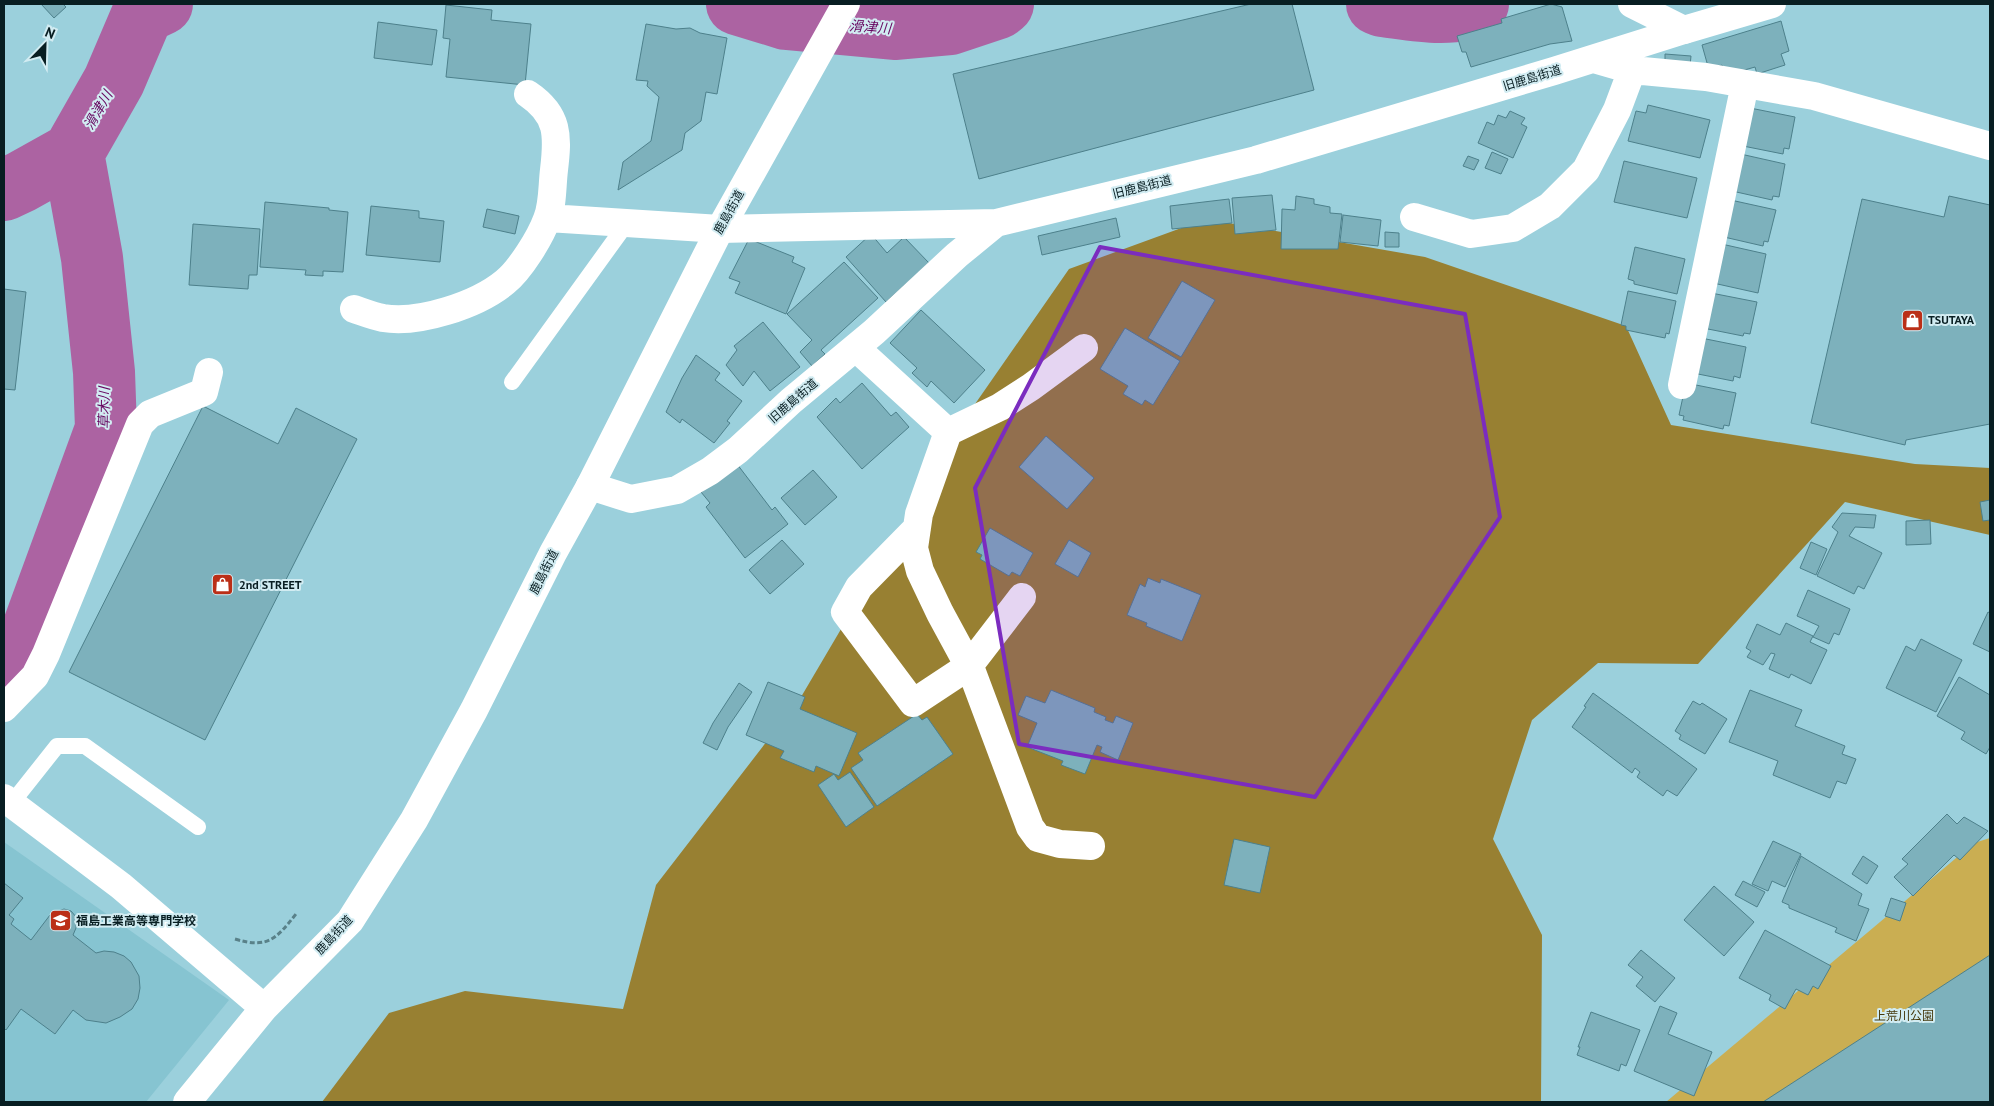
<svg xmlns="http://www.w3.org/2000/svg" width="1994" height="1106" font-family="'PT Sans','Noto Sans JP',sans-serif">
  <rect width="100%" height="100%" fill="#9bd0dc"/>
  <path fill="#86c4d1" d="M4,842L229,1000L146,1102H4Z"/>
  <path fill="#caae52" d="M1990,838V1102H1666L1974,843Z"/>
  <path fill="#988032" d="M1206,219L1425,257L1626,326L1671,425L1915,464L1990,468V535L1845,502L1698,664L1598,663L1532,720L1493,839L1542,935L1541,1102H322L389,1013L465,991L623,1009L656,885L801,697L966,417L1069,269Z"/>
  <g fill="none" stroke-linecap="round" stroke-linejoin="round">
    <path stroke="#ac63a2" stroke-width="62" d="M737,4L786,19L894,29L950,24L998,8L1003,4
      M1377,4L1382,6C1408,9 1454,19 1478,4
      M4,190L21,182L73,153L114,81L143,13L162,4
      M4,673L28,642L106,429L104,372L92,258L73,153"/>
  </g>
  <path fill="#7db1bc" stroke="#4d808b" d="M41,4H63L66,7L54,18Z
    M1251,4H1292L1314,90L979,179L953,74Z
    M1551,4L1562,7L1572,41L1550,44L1471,67L1466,52H1462L1457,36L1502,23L1501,19Z
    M446,5L492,10L491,20L531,24L525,85L446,77L450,39L443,38Z
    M1781,21L1789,51L1781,54L1785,65L1757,74L1755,67L1734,73L1724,70L1722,65L1709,70L1702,45Z
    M378,22L437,30L432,65L374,58Z
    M646,24L676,29L690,28L700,33L727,38L717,94L706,92L701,121L685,133L682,150L618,190L623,162L651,141L659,97L647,86L648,81L636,80Z
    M1665,54L1691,56L1690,66L1665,64Z
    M1648,105L1710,120L1700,158L1628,141L1636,111L1646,113Z
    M1745,107L1795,117L1789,149L1784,148L1783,154L1743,146Z
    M1510,111L1525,118L1521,124L1527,127L1513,158L1478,143L1487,122L1494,125L1498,115L1506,118Z
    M1492,152L1508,159L1501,174L1485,168Z
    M1736,153L1785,164L1779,197L1773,196L1772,200L1732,191Z
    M1468,156L1479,160L1474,170L1463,166Z
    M1624,161L1697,178L1687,218L1614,202Z
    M1272,195L1276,230L1235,234L1232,198Z
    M1296,196L1314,199V204L1330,207V213L1342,214L1338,249H1281L1282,209L1295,210Z
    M1949,196L1990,205V424L1906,440L1905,445L1811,423L1862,199L1944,217Z
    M1229,199L1232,223L1172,229L1170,206Z
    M1726,199L1776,210L1768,242L1764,241L1763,246L1724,237Z
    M265,202L329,208V210L348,212L343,272L323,271V276L305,275L306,270L260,267Z
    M371,206L419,211V218L444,221L440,262L366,255Z
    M487,209L519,216L515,234L483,227Z
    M1343,215L1381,220L1378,246L1340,242Z
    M1116,218L1120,237L1042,255L1038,236Z
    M193,224L260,229L257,275H249L248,289L189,285Z
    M1385,232L1399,233V247H1385Z
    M871,234L887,253L904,237L929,263L886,302L846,257Z
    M749,239L794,257L792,262L805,268L786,314L735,293L740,282L729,278Z
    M1717,243L1766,254L1758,293L1713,283Z
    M1635,247L1685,259L1677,294L1634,284V281L1628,279Z
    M844,262L878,298L821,350L825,354L812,366L800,352L812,340L787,314Z
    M1182,281L1215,300L1181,357L1148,338Z
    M4,289L26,292L15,390L4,389Z
    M1628,291L1676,301L1669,334L1666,333L1665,338L1626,330V326L1621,325Z
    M1706,292L1757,302L1750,334L1744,333L1743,336L1703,328Z
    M921,310L985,370L954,403L931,381L927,387L912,373L917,368L890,343Z
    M763,322L800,367L770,391L754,371L743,386L726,365L737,350L734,346Z
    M1125,328L1180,361L1153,405L1145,400L1142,405L1123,394L1128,386L1100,369Z
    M1696,337L1746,347L1740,378L1734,376L1733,381L1693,373Z
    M696,355L720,373L715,380L742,401L727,421L730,423L714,443L682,419L680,423L666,412L682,378Z
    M862,383L891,416L896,412L909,427L862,469L817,417L836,398L840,403Z
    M1686,383L1736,393L1729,426L1724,425L1723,429L1683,420L1684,416L1679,415Z
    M203,406L278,444L296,408L357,439L205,740L69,672Z
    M1046,436L1094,478L1067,509L1019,467Z
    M737,464L772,510L775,507L788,524L745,558L706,507L710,503L701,492Z
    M813,470L837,497L805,525L781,498Z
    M1990,500V520L1983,521L1980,502Z
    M1842,513L1876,515L1874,528L1855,527L1849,536L1882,553L1864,589L1858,586L1854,594L1817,576L1838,532L1832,527Z
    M1930,520L1931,544L1906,545V521Z
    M990,528L1033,553L1020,576L1012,572L1009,576L980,559L982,555L976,552Z
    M782,540L804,564L770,594L749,570Z
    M1069,540L1091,553L1078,577L1055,564Z
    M1811,542L1827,549L1816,575L1800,568Z
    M1148,578L1160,583L1161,579L1201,595L1182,641L1146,626L1147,623L1127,615L1140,584L1145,587Z
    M1808,590L1850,609L1839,635L1834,633L1829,644L1813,637L1819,626L1797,616Z
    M1988,612L1990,613V652L1973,644Z
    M1786,623L1813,636L1810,642L1827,650L1811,684L1791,674L1789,678L1769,669L1775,654L1771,653L1763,665L1747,657L1751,651L1746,648L1757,624L1780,635Z
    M1921,639L1962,660L1936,712L1886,688L1906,646L1915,651Z
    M1959,677L1990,695V747L1986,754L1961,739L1965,732L1937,716Z
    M768,682L805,697L800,709L857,733L839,776L816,766L814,772L780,758L784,751L746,735Z
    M739,683L752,692L728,727L717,750L703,743L713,723Z
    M1051,690L1095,708L1094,712L1106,717L1105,720L1113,723L1116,716L1133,723L1118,760L1100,752L1102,747L1097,745L1085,774L1061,765L1063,761L1027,747L1037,723L1018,715L1026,696L1045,703Z
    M1750,690L1802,710L1795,726L1845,746L1842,754L1856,759L1846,784L1837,781L1830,798L1773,775L1778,761L1729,742Z
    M1593,693L1697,769L1677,796L1667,790L1663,796L1637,777L1640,772L1635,768L1632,773L1572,727L1586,707L1584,706Z
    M1693,701L1700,705L1702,703L1727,719L1705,754L1679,739L1681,735L1675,731Z
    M917,714L922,720L927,717L953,754L877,806L851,768L863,760L858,753Z
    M850,772L874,807L846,827L818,785L834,774L838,780Z
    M1947,814L1957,824L1964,817L1988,831L1960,860L1954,855L1913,896L1894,877L1908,864L1902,859Z
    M1234,839L1270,847L1260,893L1224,885Z
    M1773,841L1801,854L1785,887L1772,881L1768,891L1752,884Z
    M1801,856L1862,894L1858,905L1869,909L1856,941L1835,932L1837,928L1789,908V905L1782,902Z
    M1863,856L1878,866L1867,884L1852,874Z
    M1743,881L1765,892L1757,907L1735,895Z
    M4,883L23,898L9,915L14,919L11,924L31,940L50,915L53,918L56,912L64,909L71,911L77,918L76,928L73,935L96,953L104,951L114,952L124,956L131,962L139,976L140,988L138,999L132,1009L120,1017L106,1023L86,1020L73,1010L55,1034L21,1009L6,1030L4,1028Z
    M1714,886L1754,922L1724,956L1684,920Z
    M1891,898L1906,903L1900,921L1885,916Z
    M1765,930L1831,966L1818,989L1813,986L1808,995L1796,989L1785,1009L1769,1000L1771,995L1739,978Z
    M1641,950L1675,978L1655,1002L1636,986L1643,977L1628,965Z
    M1990,955V1102H1763Z
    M1660,1006L1677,1013L1668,1034L1712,1052L1694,1096L1634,1071Z
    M1591,1012L1640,1030L1626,1066L1621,1064L1619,1071L1577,1055L1580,1047H1578Z"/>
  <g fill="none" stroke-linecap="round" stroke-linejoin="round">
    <path stroke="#598189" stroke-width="3" stroke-dasharray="5 2.5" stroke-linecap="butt" d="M235,939C268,949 276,939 296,914"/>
    <path stroke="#fff" stroke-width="16" d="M512,382L627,223
      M11,804L57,746H85L198,827"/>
    <path stroke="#fff" stroke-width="28" d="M1594,59L1632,70L1706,77L1814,96L1990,146
      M1414,217L1471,234L1513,228L1550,206L1586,170L1617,110L1632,70
      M548,218L720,229L996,223
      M354,309C363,312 373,316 383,318C419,324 477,305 505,282C520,270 540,238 547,219C553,205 552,186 554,170C558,136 559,115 528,94
      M856,348L948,432
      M1084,348L1031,387L1000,407L948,432L919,514L914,548L920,571L940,613L972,672L1030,827L1038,838L1060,844L1091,846
      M1682,385L1745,84
      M590,486L631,499L677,490L710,471L738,450L791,401L874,332L957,255L996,223L1256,160L1554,71L1684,30
      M917,528L859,587L845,612L913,703L969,666L1022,597
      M4,708L35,676L46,654L140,424L150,414L204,392L209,372"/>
    <path stroke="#fff" stroke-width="28" d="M1632,4L1684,30L1772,4
      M4,798L121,886L264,1008
      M187,1102L264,1008L350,921L414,820L474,710L553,553L590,486L720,229L846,4"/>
  </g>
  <path fill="#7b2cbf" fill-opacity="0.2" stroke="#7b2cbf" stroke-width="4" stroke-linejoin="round" d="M1100,247L1465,314L1500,517L1315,797L1019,744L975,488Z"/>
  <defs>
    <symbol id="shop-square" viewBox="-11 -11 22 22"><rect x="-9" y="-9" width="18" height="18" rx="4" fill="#bb2f17" stroke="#d2ecf2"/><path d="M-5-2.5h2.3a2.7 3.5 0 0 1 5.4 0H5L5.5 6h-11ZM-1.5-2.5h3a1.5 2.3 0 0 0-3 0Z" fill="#fff"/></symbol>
    <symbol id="university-square" viewBox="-11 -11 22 22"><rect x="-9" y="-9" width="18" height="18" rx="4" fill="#bb2f17" stroke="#d2ecf2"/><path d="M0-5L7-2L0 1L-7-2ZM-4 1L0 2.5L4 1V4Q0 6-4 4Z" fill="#fff"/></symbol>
  </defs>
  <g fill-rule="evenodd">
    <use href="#shop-square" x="1900" y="308" width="25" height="25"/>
    <use href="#shop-square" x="210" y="572" width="25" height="25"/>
    <use href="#university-square" x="48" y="908" width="25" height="25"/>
  </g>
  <g text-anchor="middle" stroke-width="4" stroke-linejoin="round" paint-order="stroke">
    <g font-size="12" fill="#081e22" stroke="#d2ecf2">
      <text transform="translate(1532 78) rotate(-17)" y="4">旧鹿島街道</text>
      <text transform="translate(1142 187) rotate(-14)" y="4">旧鹿島街道</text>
      <text transform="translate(729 212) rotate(-61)" y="4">鹿島街道</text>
      <text transform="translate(793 401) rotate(-41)" y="4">旧鹿島街道</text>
      <text transform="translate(544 572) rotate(-63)" y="4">鹿島街道</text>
      <text transform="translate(334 935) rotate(-47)" y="4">鹿島街道</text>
    </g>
    <g font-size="12" font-weight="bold" fill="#081e22" stroke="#d2ecf2" text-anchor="start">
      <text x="1928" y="324">TSUTAYA</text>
      <text x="239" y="589">2nd STREET</text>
      <text x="76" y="925">福島工業高等専門学校</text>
    </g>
    <g font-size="12" fill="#45380c" stroke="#d2ecf2">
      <text x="1904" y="1020">上荒川公園</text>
    </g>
    <g font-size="14" font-style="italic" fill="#670760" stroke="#d2ecf2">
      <text transform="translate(870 27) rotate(4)" y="5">滑津川</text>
      <text transform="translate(98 110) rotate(-60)" y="5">滑津川</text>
      <text transform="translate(104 408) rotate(-89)" y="5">草木川</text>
    </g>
  </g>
  <rect width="1994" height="1106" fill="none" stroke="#081e22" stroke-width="10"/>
  <g transform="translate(45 45) rotate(23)" stroke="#d2ecf2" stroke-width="4" paint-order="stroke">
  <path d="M0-4L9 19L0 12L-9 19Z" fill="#081e22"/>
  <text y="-8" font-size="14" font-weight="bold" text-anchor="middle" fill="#081e22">N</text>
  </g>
</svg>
